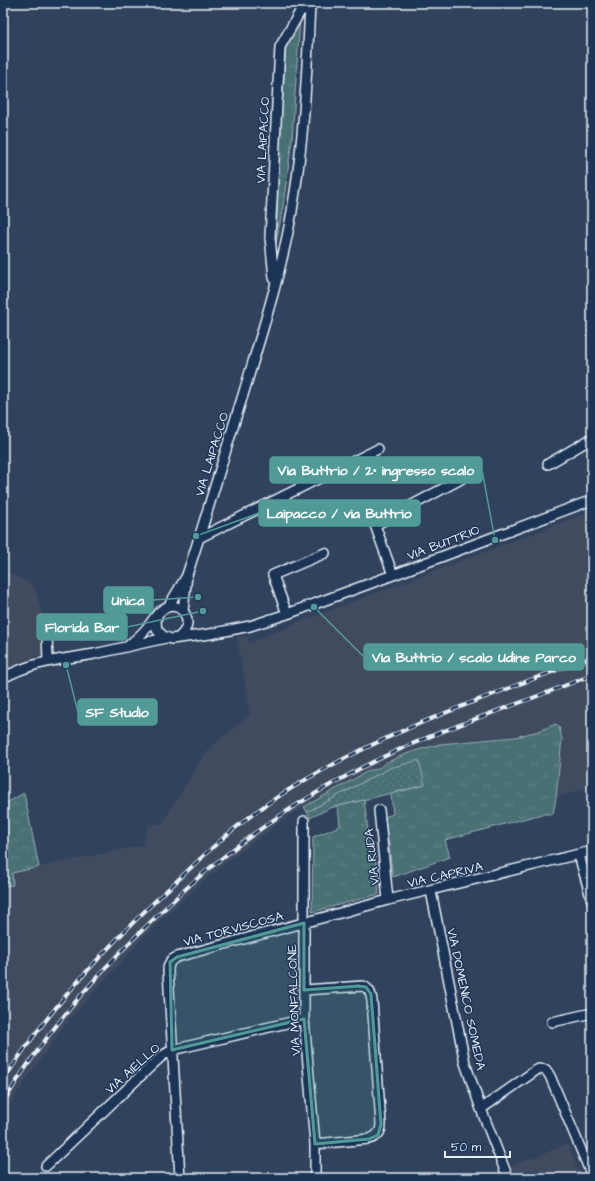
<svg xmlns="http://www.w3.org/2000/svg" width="595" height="1181" font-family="'Architects Daughter',sans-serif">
  <defs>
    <pattern id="grass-tufts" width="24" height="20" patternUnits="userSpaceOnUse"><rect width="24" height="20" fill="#486f73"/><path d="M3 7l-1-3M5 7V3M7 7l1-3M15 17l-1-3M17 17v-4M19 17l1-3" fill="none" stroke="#628488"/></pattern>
    <pattern id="forest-crowns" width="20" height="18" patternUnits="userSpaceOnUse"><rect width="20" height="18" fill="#486f73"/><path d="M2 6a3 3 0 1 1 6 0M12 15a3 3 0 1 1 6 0" fill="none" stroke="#628488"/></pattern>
    <pattern id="park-dots" width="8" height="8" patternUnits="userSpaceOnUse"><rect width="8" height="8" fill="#486f73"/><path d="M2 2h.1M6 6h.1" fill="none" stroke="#628488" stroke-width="1.8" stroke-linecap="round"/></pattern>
  </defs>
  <rect width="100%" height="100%" fill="#31425c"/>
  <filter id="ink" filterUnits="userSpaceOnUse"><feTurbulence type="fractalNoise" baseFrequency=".025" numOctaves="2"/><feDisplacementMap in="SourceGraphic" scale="8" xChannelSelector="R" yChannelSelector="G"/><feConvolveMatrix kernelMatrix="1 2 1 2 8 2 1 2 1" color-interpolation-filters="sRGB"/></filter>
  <g filter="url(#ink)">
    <path fill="#3f4b60" d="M592,511V786L556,798L562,739L556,724L539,731L515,737L480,739L385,763L382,766L372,771L370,770L329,792L290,815L220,867L165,916L140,941L68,1021L17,1093L3,1116V886L13,885L11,873L139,846L142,845L149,823L153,825L162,824L199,762L213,745L250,714L237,637L247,636L249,643L297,623Z
      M3,570L32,584L34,587L42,614L45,655L36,657L3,672Z
      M568,1144L581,1178H514L509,1167Z"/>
    <path fill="url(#grass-tufts)" stroke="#98b0b6" d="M300,19L292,139L283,206L276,244L280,137L286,47Z
      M556,724L559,727L562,739L556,798L553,814H542L445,840L450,857L393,877L385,817L393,814L391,794L425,785L390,768L307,812L304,807L370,770C375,771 381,767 385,763L411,752L440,744L515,737L539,731Z
      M364,800L370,845L374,844L379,894L312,912L313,837L340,826L338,806Z"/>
    <path fill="url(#forest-crowns)" stroke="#98b0b6" d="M24,793L39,867L12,873L13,885L3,886V805Z"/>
    <path fill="url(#park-dots)" stroke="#98b0b6" d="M419,760L425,785L330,808L310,818L307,812L390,768Z"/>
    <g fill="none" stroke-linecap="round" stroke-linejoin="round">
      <defs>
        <path id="minor" d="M274,278L270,237L280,47L301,10L310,9
          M548,464L591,439L592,443
          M199,538L336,470L378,449
          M393,575L375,525L461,479
          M168,607L186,577
          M183,611L187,575C207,515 224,455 243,395C261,335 281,274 292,211C304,142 307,72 310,3
          M287,614L273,575L325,553
          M157,616L156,622L157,630L163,636L171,639L210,634L250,626L287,614L393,575L592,500
          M47,635L48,661
          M130,644C135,640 141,635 146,629C152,622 158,610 167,607C185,602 195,625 179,637
          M3,678C34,661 60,660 94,654C118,649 142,643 166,638
          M379,810L388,900
          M304,821V1019L315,1144V1178
          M579,855L592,901
          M431,891L465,1063L481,1109L508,1178
          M304,990L363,986C370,989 371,994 372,1001L381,1124C381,1132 377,1137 369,1139L315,1144
          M552,1022L592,1013
          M481,1109L535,1071L539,1069L546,1070L550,1076L592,1176
          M46,1166L150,1067L162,1056L172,1050L304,1019
          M180,1178L168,971C168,964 170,960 177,957L388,900L592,851"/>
      </defs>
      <use href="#minor" stroke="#e8f1f8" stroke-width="12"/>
      <use href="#minor" stroke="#1d3557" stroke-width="9"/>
      <defs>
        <path id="rail" d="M3,1081C51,1005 113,939 179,879C199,860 220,839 243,822C259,809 277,797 295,786C388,730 491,695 592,657
          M3,1103C45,1033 98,971 157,916C176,898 195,879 216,863C257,829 303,799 350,774C400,746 454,727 508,707C536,697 564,686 592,675"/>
      </defs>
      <use href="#rail" stroke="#e8f1f8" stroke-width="4"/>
      <use href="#rail" stroke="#1d3557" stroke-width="2.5" stroke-dasharray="8" stroke-linecap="butt"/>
    </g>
  </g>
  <path fill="#509b97" fill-opacity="0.2" stroke="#509b97" stroke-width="3" stroke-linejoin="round" d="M304,923V990L359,986L366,987L371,994L381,1124L378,1135L369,1139L315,1144L304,1019L172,1050L170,962L177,957Z"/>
  <g text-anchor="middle" stroke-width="3" stroke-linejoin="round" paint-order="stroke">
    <g font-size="13" fill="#e8f1f8" stroke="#1d3557">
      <text transform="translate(262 140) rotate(-87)" y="5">VIA LAIPACCO</text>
      <text transform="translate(211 454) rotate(-73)" y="5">VIA LAIPACCO</text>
      <text transform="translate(443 542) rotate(-21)" y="5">VIA BUTTRIO</text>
      <text transform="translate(371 857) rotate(-96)" y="5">VIA RUDA</text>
      <text transform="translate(445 874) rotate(-13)" y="5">VIA CAPRIVA</text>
      <text transform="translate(233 928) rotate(-15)" y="5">VIA TORVISCOSA</text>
      <text transform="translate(467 999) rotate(78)" y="5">VIA DOMENICO SOMEDA</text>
      <text transform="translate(293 1000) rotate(-92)" y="5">VIA MONFALCONE</text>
      <text transform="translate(132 1068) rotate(-42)" y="5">VIA AIELLO</text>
    </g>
  </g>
  <path fill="none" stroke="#509b97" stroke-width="1.5" d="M495 540L482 470M196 536L259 513M198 597L153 600M203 611L127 627M314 607L364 657M66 665L78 712"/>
  <g fill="#509b97" stroke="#1d3557" stroke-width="1.5">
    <circle cx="495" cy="540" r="4"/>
    <circle cx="196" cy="536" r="4"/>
    <circle cx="198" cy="597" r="4"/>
    <circle cx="203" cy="611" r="4"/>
    <circle cx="314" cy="607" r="4"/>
    <circle cx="66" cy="665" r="4"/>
  </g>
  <g fill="#509b97" stroke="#509b97" stroke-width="1.5">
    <rect x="270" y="457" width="212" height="26" rx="4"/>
    <rect x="259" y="500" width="161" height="26" rx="4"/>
    <rect x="104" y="587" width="49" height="26" rx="4"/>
    <rect x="37" y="614" width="90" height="26" rx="4"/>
    <rect x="364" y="644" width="220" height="26" rx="4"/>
    <rect x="78" y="699" width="79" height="26" rx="4"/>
  </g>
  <g font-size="14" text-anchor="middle" font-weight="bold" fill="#fff">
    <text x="376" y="475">Via Buttrio / 2° ingresso scalo</text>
    <text x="339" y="518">Laipacco / via Buttrio</text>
    <text x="128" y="605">Unica</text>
    <text x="82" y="632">Florida Bar</text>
    <text x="474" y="662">Via Buttrio / scalo Udine Parco</text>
    <text x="117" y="717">SF Studio</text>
  </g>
  <rect width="595" height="1181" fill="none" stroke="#1d3557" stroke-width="16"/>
  <rect x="8" y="8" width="579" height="1165" fill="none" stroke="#e8f1f8" stroke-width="1.5" filter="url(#ink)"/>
  <path d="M445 1151v6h65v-6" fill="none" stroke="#e8f1f8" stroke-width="2"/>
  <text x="451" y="1151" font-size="12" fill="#e8f1f8" stroke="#1d3557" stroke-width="3" paint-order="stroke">50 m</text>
</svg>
